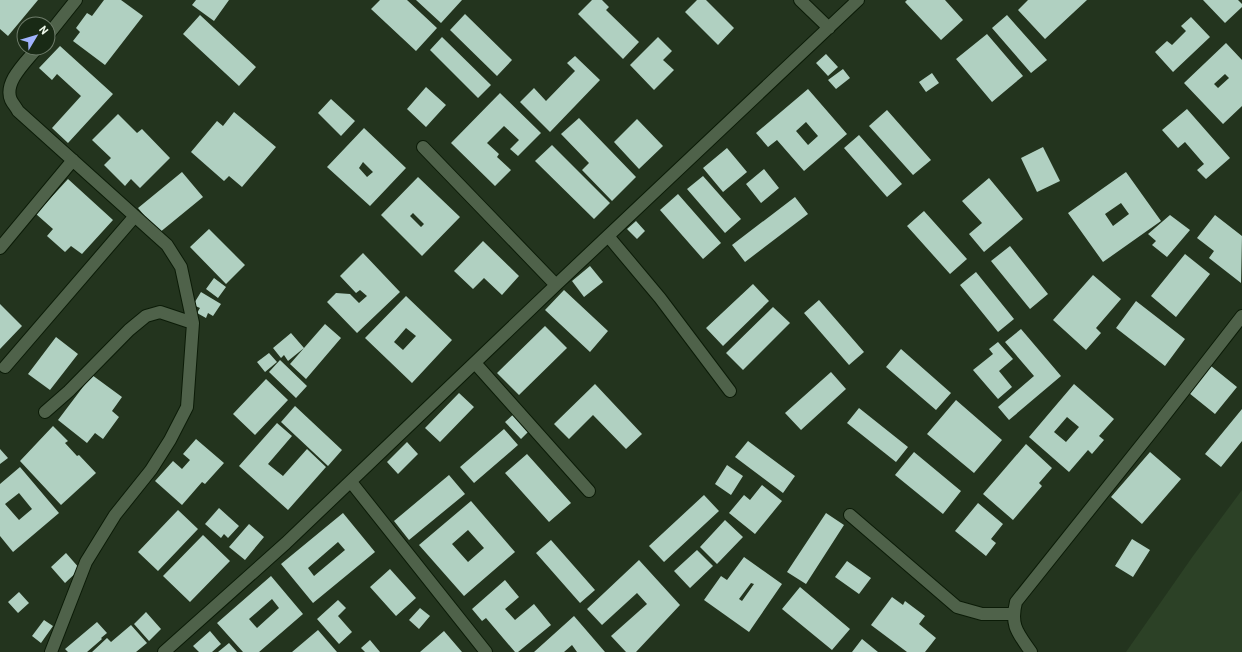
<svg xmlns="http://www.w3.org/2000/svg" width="1242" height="652" font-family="Barlow,sans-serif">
  <rect width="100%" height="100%" fill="#23341e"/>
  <path fill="#2c4126" d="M1242,490V652H1126L1193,556Z"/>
  <path fill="#b0d0c1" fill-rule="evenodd" d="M0,0H38L8,36L0,29Z
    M104,0H121L143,16L105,65L73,41L80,32L76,28L87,13L92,16Z
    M196,0H229L214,21L192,5Z
    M380,0H407L437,28L416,51L371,9Z
    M416,0H462L441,23Z
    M592,0H602L609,7L606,10L639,42L623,59L578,14Z
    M697,0H706L734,28L718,45L685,12Z
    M907,0H945L963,20L941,40L905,2Z
    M1028,0H1087L1045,39L1018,10Z
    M1203,0H1238L1242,4V7L1225,23Z
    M465,14L512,60L497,76L450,30Z
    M200,15L256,67L239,86L183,34Z
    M1007,15L1047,60L1031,73L992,28Z
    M1191,17L1210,37L1173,72L1155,52L1167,41L1172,45L1186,31L1181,26Z
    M987,34L1023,76L992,102L956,59Z
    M442,37L491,85L478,98L430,50Z
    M658,37L672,51L663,60L674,70L654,90L630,65Z
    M1226,43L1242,60V106L1223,124L1184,83ZM1225,74L1229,78L1218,88L1214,84Z
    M60,46L113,94L68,143L52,128L81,96L57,74L52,80L39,68Z
    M826,54L838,67L828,76L816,63Z
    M575,56L600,80L550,132L520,102L534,88L546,101L575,71L567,63Z
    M843,69L850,78L836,89L828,80Z
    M932,73L939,83L926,92L919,82Z
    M426,87L446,105L426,127L407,109Z
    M808,89L847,134L804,171L777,140L768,147L756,133ZM806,122L818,136L808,145L796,131Z
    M500,93L541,133L518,156L510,149L519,140L504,126L487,143L499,154L497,157L511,170L495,186L451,143Z
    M331,99L355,121L341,136L318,113Z
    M1187,109L1230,158L1206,179L1197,170L1204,164L1185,142L1178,148L1162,130Z
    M887,110L931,160L913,175L869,126Z
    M234,112L276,147L242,187L229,176L224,181L191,152L217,121L223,126Z
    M118,114L137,133L142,129L170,158L140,188L131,179L125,186L104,165L111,158L92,140Z
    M579,118L636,177L612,201L582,170L589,163L561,134Z
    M637,119L663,146L639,169L614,142Z
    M364,128L406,168L370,206L327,167ZM363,162L373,172L367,177L359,168Z
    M859,135L902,184L887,197L844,148Z
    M552,145L610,203L594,219L535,161Z
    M1043,147L1060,181L1037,192L1021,158Z
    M727,148L747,172L723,192L703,168Z
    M764,169L779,188L761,203L746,184Z
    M182,172L203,197L159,233L138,208Z
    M1126,172L1161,221L1103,262L1068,213ZM1121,203L1129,214L1113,226L1105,214Z
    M703,176L741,219L725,233L687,189Z
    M418,177L460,217L422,256L381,215ZM413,213L424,224L421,227L410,216Z
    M989,178L1023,219L984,252L969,234L982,223L962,201Z
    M68,179L113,220L82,254L71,246L65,252L47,236L53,229L36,214Z
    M678,194L721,243L703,259L660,210Z
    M795,197L808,214L745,262L732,245Z
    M924,211L967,259L950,274L907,226Z
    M1170,215L1190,230L1167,257L1152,245L1156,241L1148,234Z
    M1215,215L1242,236L1241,283L1209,258L1214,251L1197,238Z
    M636,221L645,231L637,239L627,229Z
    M209,229L245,265L226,284L190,247Z
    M483,241L519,276L502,295L484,278L473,289L454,271Z
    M1010,246L1048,294L1030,309L991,261Z
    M363,253L400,292L357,333L327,302L336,293L350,294L359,303L367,296L360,290L356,293L340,276Z
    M1185,254L1210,274L1176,317L1151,296Z
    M590,266L603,282L584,297L572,281Z
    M976,272L1014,319L998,332L960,285Z
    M1093,275L1121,299L1096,328L1101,333L1086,350L1053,320Z
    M214,278L226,287L218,298L206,289Z
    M753,284L769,301L723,346L706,328Z
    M564,290L608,331L590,352L545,310Z
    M201,292L221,304L213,316L208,313L206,318L197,313L200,308L193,305Z
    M406,296L452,340L412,383L365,338ZM406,328L416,336L403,350L394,342Z
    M819,300L864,352L849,365L804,313Z
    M1136,301L1185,339L1165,366L1116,328Z
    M0,304L22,326L0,349Z
    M773,307L790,323L743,370L726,353Z
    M325,324L341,338L306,379L290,364Z
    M545,326L567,348L519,395L497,373Z
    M1021,329L1061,376L1009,420L998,407L1034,376L1005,342Z
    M291,333L304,348L288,361L284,355L281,358L273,348Z
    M56,337L78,354L50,390L28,374Z
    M998,342L1013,359L999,371L1012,387L998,399L973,370L993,354L989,349Z
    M901,349L951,393L936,410L886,367Z
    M269,353L277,362L265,372L257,362Z
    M280,360L307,386L296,398L269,372Z
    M1211,366L1237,387L1215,414L1189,393Z
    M831,372L846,389L801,430L785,413Z
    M92,375L122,397L112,411L119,417L103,439L95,433L87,443L58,420Z
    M266,379L288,400L255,435L233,414Z
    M595,384L642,434L626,449L593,415L569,439L554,424Z
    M1074,384L1114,419L1099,436L1104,440L1092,454L1088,450L1069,472L1029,437ZM1067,417L1079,427L1066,442L1054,432Z
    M459,393L474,407L440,442L425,428Z
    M956,400L1002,440L974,473L927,434Z
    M295,406L342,450L328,466L281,422Z
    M859,408L908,447L896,462L847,423Z
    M1242,409V441L1221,467L1205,454Z
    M516,412L531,429L521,439L505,422Z
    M277,423L292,436L268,464L283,476L307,449L326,467L288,510L239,466Z
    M53,426L68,441L65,443L77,456L79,455L96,473L61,505L20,461Z
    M504,429L518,445L474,483L460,467Z
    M196,439L224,463L205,484L202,482L182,505L155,481L173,461L182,469L190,460L183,454Z
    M748,441L795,476L783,493L735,457Z
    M407,442L418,454L398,474L387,462Z
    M1026,444L1052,468L1039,483L1042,486L1013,520L983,494Z
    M0,449L8,458L0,464Z
    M914,452L961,491L943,514L895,475Z
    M1150,452L1181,479L1142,524L1111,497Z
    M527,454L571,503L549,522L505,473Z
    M727,465L743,476L731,495L715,484Z
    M20,467L59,513L13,552L0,536V484ZM19,493L32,509L19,520L5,504Z
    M449,475L465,494L409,540L394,521Z
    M762,485L782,501L755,534L729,513L744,495L750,500Z
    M704,495L719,511L664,562L649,546Z
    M471,501L515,552L464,596L419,545ZM468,530L484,548L468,562L452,544Z
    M978,503L1003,524L991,539L996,543L986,556L955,531Z
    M219,508L239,526L228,538L224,534L221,538L205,524Z
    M178,510L198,529L158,571L138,552Z
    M343,513L375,552L313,603L281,564ZM338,542L345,550L314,576L308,568Z
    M826,513L844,525L806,584L787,572Z
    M725,520L743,537L717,564L700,547Z
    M249,524L264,537L245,560L229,547Z
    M203,535L230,561L190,602L163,576Z
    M1132,539L1150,550L1133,577L1115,566Z
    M551,540L595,590L580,603L536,553Z
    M697,550L713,566L690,588L674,571Z
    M66,553L80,569L65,583L51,567Z
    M744,557L782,584L749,632L704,600L721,576L727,580ZM751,583L754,584L742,601L739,599Z
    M639,560L680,605L636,652H626L611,636L647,604L637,593L602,625L587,609Z
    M847,561L871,578L859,594L835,577Z
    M390,569L416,598L396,616L370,587Z
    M271,576L303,614L259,652H243L217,623ZM272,599L279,608L257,628L249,619Z
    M505,580L519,597L505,609L515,620L534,604L551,625L518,652H515L486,618L482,621L472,609Z
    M800,587L850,629L832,650L782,609Z
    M19,592L29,603L18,613L8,602Z
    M892,597L903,605L905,601L925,616L919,624L936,638L925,652H907L871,625Z
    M338,600L346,608L338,616L352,632L339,644L317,619Z
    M420,608L430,616L419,629L409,620Z
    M146,612L161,629L149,641L134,624Z
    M574,616L605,652H577L572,645L564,652H534Z
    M44,620L53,626L41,643L32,636Z
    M97,622L107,633L101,638L102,639L87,652H68L65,649Z
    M131,625L147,643L136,652H92L107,638L111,642Z
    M318,630L337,652H292Z
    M210,631L221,644L212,652H199L193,646Z
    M444,631L462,652H420Z
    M862,639L878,652H852Z
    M370,640L380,652H365L361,648Z
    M229,643L237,652H218Z"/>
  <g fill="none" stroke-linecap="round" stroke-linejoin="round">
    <defs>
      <path id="minor" d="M800,0L829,28
        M48,35L76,0
        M37,48C27,61 3,82 11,100C13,104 16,107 18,111L167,245L181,267L193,323L187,407L170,440L151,470L115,515L86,562L51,652
        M423,147L556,285
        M608,236L660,298L730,391
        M0,248L73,160
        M475,363L589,491
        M5,367L135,216
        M45,412L69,391L129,330L146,316L160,312L193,323
        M351,482L486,652
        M850,515L957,607L982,614H1013
        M164,652L286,543L556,285L858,0
        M1031,652C1018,633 1010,626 1016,602L1158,424L1242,316"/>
    </defs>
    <use href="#minor" stroke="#0b1b07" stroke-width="14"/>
    <use href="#minor" stroke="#4f624a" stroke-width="12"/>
  </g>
  <g transform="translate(36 36) rotate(52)"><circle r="19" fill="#192a15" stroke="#6e7c6a"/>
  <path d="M0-3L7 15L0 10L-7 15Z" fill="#a0b3fd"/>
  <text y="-6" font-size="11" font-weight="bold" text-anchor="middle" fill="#edf8ea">N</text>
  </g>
</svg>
